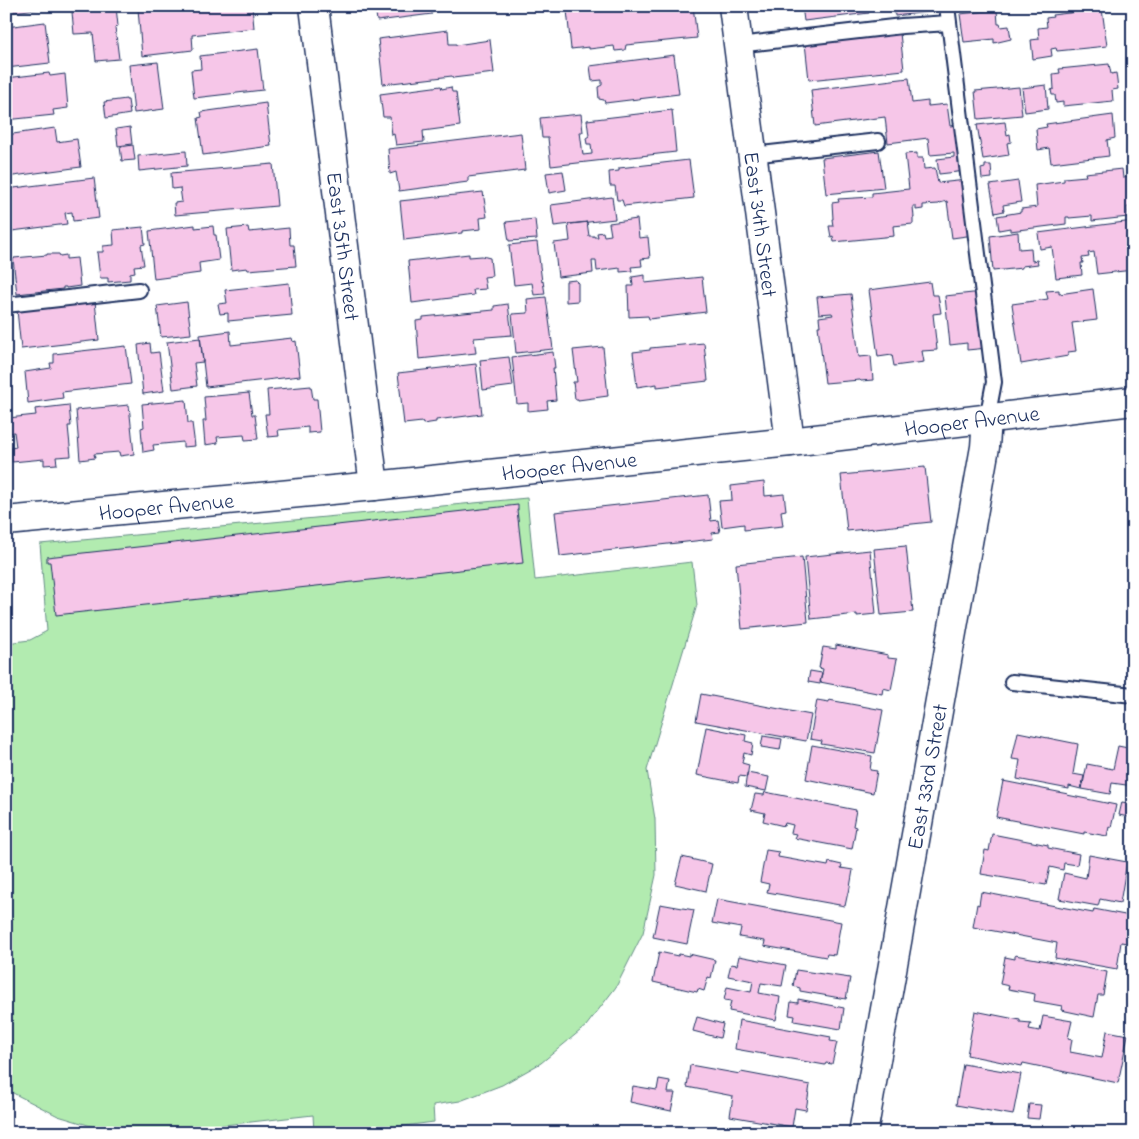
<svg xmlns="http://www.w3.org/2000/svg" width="1139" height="1139" font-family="'Indie Flower',sans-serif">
  <rect width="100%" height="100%" fill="#fff"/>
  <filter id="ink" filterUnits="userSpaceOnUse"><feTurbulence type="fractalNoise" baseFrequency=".02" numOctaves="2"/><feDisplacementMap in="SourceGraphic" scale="10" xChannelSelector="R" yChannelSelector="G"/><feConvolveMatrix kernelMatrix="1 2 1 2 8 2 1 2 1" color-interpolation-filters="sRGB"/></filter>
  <g filter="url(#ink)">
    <path fill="#b2ebb0" stroke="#668d87" d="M527,498L535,580L692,562L697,605L647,770L655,819L656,875L643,933L616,987L586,1026L541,1063L502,1085L460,1101L433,1105L434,1122L350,1133H314L313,1115L171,1131L136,1132L98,1128L58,1116L13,1093L6,1087V643L30,640L47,631L40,544Z"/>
    <path fill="#f6c6e8" stroke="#1b2f5e" d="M6,6H43L44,8L6,13Z
      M165,6H252L254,28L192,35L193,50L142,56L138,9Z
      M375,6H443V10L431,12L432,14L377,21Z
      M584,6H669V9L693,6L697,38L626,45L625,50L615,51L614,46L589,49V47L571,49L567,10L584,8Z
      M802,6H868L869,13L804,21Z
      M894,6H944L945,10L895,16Z
      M116,7L118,26L115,27L119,59L96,61L93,33L74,34L72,12Z
      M1102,9L1107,46L1057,51L1056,48L1051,49L1052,56L1033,59L1031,40L1039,39L1038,28L1047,27L1046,18L1053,17L1052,15Z
      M997,10L998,24H1000L1001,27L1009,26L1011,39L994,43V39L964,42L960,14Z
      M45,22L50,63L6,68V27Z
      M448,30L449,44H456V45L490,40L494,73L453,78L452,76L383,84L378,39Z
      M900,33L904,70L809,80L805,43Z
      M258,49L263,90L194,98L191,70L201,69L200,56Z
      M674,55L679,94L605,103L604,100L599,99L598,87L602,85V80L592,81L590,66Z
      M158,62L164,109L134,113L129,65Z
      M1109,64L1111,74L1116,73L1118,89L1112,90L1113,101L1063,106V102L1056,103L1055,95H1052L1051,90L1054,89L1053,74L1060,73L1059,69Z
      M49,73L50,76L65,74L68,108L53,110L54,115L6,120V78Z
      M909,78L912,103L928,101V106L947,104L950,126L960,125L966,171L939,174L937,159L954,157V153L930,155L928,138L888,143L885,117L815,126L811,90Z
      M1046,85L1048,109L1025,112L1022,88Z
      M441,86L442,89L451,87L452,92H456L460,126L423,131L424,142L396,145L394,134L392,135L390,117H383L380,94Z
      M1019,87L1022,115L978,119L975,91Z
      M126,99V100H128L130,114L106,118L104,102Z
      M266,103L271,146L203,155L198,118L202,117L201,112Z
      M672,110L676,152L551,166L548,138H542L540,118L581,114L583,132H580L583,155L592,154L591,144H587L586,138L589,136L587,120Z
      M1113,115L1115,138L1107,140L1109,156L1051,163L1049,148L1038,150L1036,129L1047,127L1046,124Z
      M1005,122L1007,135L1010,134L1011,142L1007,143L1009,155L983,159L977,125Z
      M130,127L132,144L118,146L116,129Z
      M55,128L57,142L77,139L81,167L6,177V135Z
      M521,133L525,170L468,177V182L399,191L396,172L390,174L388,149Z
      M133,145L135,160L122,161L120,147Z
      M186,151L187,166L139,171L138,156Z
      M879,151L884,188L826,194L822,158Z
      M917,153V158H923L924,169L935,168L938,183L967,180L974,235L952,238L947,201L940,203L939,204L923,205V209L916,210V206H913L914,218H913V224L893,226L894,236L834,242L833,236L831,237L829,226H833L832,219H833L832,203L839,202L838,199L872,197V193L909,189L905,154Z
      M689,160L694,198L624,206L622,200H617L615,186H610L609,172L619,171V168Z
      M273,164L277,206L175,215L174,203L182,202L180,188L172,189L171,173Z
      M985,165H991L992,178L982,179L981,169L985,168Z
      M1122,169L1123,178L1132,177L1133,186V207H1127L1128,217L1092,221V216L1069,218V217H1066V224L1010,231V228L999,230L997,216L1021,212V209L1037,207L1035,185L1064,181V178L1086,176L1085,173Z
      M563,171L566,190L549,193L546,173Z
      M94,178L99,218L73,221L72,212L65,213L67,224L12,231L9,214H6V189Z
      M1018,181L1021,202L1003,205L1004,211L995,213L990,185Z
      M483,192L487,217L480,218L481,229L462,231V233L404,240L400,201Z
      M612,197L615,219L554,226L551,205Z
      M535,219L537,239L509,241L506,222Z
      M637,219L639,238L648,237L650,258L641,259L642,266L631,267L632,271L620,272V268L597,271L596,261H592L593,273L558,277L554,243L570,241L568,224L587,222L589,236H594V237H598L597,233L603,232L604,236L611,235L609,223Z
      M1133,221V270L1097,274L1094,252L1088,253L1089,257L1082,258L1083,263H1081L1082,275L1056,278L1052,247L1040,249L1038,233Z
      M195,225V228L213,226L214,235H216L219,260L199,263L200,273L154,279L149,231Z
      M143,227L145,244L141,245L144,265L134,266L135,272L130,273V280L108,282V278H100L97,252H103V246L114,245L113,230Z
      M248,227L249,232L289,228L290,245H294L296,266L248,270L247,268L231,270L227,229Z
      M1018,232L1019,249L1031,248L1032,261L1037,260L1038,264L1022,266V268L993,271L990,236Z
      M537,242L542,282L543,281L545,294L534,295L532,283L514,285L509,245Z
      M47,254H59L60,256L66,255V259L77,258L80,286L66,288V287H63V289L17,294L13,259H14V258L47,255Z
      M469,254V257L482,256L490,258L492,276L484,277L486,289L473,290L474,295L412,303L408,261Z
      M645,275V283L702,277L706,312L649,319L648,316L629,317L628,286H633L632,277Z
      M576,280L577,283L578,282V301L566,302V281Z
      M930,282L932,295H938L941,313L933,314L937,350L922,351L924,362L894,366L892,355L878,357L869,290Z
      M289,283L292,315L228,321V313L220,314L218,304L227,303L225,290Z
      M1093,289L1097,320L1072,323L1076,351L1068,352V356L1021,364L1012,304L1048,299L1046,291L1059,290V294Z
      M982,292L988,348L967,350V343L950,345L945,296Z
      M851,294L859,357L871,356L873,380L861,381L860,380L825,383L818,326H820L819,317L833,315L832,313L819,314L817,297Z
      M546,297L553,349L516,353L512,314L528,313L527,299Z
      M95,301L99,340L21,349L17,310Z
      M187,302L191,334L161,337L157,306Z
      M508,304L512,335L474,338L476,353L419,359L416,321L423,320V317L494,310V306Z
      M230,331L231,345L292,338L293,342L296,341L300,376L206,387L200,335Z
      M200,338L203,362L194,363L197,386L173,389L167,342Z
      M150,343L151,353L159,352L164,391L143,394L138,345Z
      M704,343L708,381L657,387V384L637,387L633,352L650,350V348Z
      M126,346L131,384L62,392L63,398L28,403L25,372L51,368L50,363H54V354Z
      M603,347L608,396L578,400V399H575L573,382H577L573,350Z
      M553,352L555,368H553L556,400L547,401L548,409L528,411V403L517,404L512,357Z
      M509,357L513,386L483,390L480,360Z
      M476,364L482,414L436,420V422L423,424L422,422L404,424L398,373Z
      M311,386L313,399H317L320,432L308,433V427L278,430L279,436L268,437L265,414H269L267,390Z
      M249,393L252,415H255L258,439L245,440L244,435L217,437L218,443L205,445L203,421H206L204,397Z
      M186,400L188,423H192L195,446L183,447V442L153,445L154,450L143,452L141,428L144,427L142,404Z
      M69,405L71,426H68L71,456L56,457L57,464L44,465V459L12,462L11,448L16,447L14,432L10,433L8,418L36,415L35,409Z
      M129,405L134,454L120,456L119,452L94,454L95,458L80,460L76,410Z
      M925,467L931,522L847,531L841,475Z
      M764,482L765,496L784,494L786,510L781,511L783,526L744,530V524L722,527L719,501L732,500L731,486Z
      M708,495L711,521L718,520L720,532L712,533L713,539L560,556L555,512Z
      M518,505V510H517L523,563L56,615L50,562H47V557Z
      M906,546L913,612L881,615L874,549Z
      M870,550L876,614L857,616V614L811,619L805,557Z
      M802,557L808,622L742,629L736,564Z
      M836,645L888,655V658L897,659L891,690L883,688L882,694L820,682L823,669L819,668L823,647L836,649Z
      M810,671L822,673L820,684L808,682Z
      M701,694L811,715L806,741L696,721Z
      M817,700L829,702V700L883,710L875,753L821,744L822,741L810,739Z
      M706,727L746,735L745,741L753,743L751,755L744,753L742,763L749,765L747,777L739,776L738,783L697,775Z
      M1018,732L1078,744L1073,774L1084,776L1081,789L1069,786V789L1017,779L1020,760L1012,759Z
      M763,736L782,739L780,750L761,747Z
      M812,745L872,756L870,770L877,771L873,793L806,779Z
      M1118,746L1133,749V786L1112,783L1110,794L1082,789L1087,764L1113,769Z
      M747,773L769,777L766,791L745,787Z
      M1003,781L1068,794L1067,795L1116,805L1111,828L1109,827L1107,836L1084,832V834L996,817Z
      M765,792L856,810L853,826L856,827L852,849L794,838L796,834L791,833L793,825L785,823L784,826L763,821L765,813L751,810L755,794L764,795Z
      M1122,802L1133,804V818L1119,815Z
      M992,834L1048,845V848L1079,854L1077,865L1064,863L1063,870L1050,867L1046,885L981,874L985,850L989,851Z
      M766,850L779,852L778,857L828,866L829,862L842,865L841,868L853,870L849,893L848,892L845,906L767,892L769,884L760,882Z
      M1089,855L1127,862L1120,903L1100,899L1098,906L1059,899L1064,873L1086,878Z
      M682,857L712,864L706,891L675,884Z
      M1133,886V909H1129Z
      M981,892L1093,913L1094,909L1130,916V918L1133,919V944L1121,942L1117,969L1055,958L1057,943L973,927L977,904L979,905Z
      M717,899L841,922L835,955L827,954L826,957L764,946L765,941L739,937L741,928L712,923Z
      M660,904L694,910L687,944L653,937Z
      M659,952L678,956L679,954L689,956V954L715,960L711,978L708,977L704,991L698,989L697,992L653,982Z
      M1015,955L1107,972L1103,995H1098L1094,1017L1061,1010L1062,1006L1034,1001L1035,994L1008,989L1009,986L1000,984L1005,957L1015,959Z
      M739,956L786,965L782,986L761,983L759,993L780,997L776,1020L729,1011L731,1001L724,1000L727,987L751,992L753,981L728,976L731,964L737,965Z
      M796,970L850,978L846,999L800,991V988L793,986Z
      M798,999L844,1008L841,1029L794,1021L795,1016L789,1015L791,1002L798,1003Z
      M975,1011L1020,1020V1022L1031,1023L1029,1029L1040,1031L1043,1016L1072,1021L1068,1038L1072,1039L1070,1052L1102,1058L1107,1031L1128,1035L1118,1083L1023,1063L1022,1066L967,1055Z
      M697,1017L723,1024L720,1038L693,1031Z
      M739,1020L831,1037L830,1041L837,1042L832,1064L826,1063L825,1065L735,1049Z
      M963,1064L1021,1074L1013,1115L956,1105Z
      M690,1065L740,1074L741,1072L810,1085L806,1110L795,1108L792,1127L730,1116L733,1096L687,1087Z
      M659,1079L670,1081L668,1093H675L671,1111L630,1102L633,1086L657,1090Z
      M1029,1104L1041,1105L1039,1119L1027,1118Z"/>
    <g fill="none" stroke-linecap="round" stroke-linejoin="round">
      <defs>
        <path id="service" d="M947,6L994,382L987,419
          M738,45L902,26L949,23
          M752,155L878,141
          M6,305L139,290
          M1012,682L1133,695"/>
        <g id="minor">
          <path id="s1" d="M314,6L374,486"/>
          <path id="s2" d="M733,6L790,442"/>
          <path id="s3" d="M863,1133L985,447L987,419"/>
        </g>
        <g id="tertiary">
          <path id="s4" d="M6,521L374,486L790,442L1133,401"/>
        </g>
      </defs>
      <use href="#service" stroke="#1b2f5e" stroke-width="18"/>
      <use href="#minor" stroke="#1b2f5e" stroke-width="31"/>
      <use href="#tertiary" stroke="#1b2f5e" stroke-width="31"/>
      <use href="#service" stroke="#fff" stroke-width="14"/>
      <use href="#minor" stroke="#fff" stroke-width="28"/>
      <use href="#tertiary" stroke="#fff" stroke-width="28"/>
    </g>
  </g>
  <g text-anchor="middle" stroke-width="4.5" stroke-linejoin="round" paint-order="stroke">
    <g font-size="22" fill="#1b2f5e" stroke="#fff">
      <text dy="8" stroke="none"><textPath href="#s2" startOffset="220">East 34th Street</textPath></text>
      <text dy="8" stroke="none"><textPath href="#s1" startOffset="242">East 35th Street</textPath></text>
      <text dy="8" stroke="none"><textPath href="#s4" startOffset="971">Hooper Avenue</textPath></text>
      <text dy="8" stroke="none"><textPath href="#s4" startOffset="566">Hooper Avenue</textPath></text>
      <text dy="8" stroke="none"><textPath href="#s4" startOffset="161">Hooper Avenue</textPath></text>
      <text dy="8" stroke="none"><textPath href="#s3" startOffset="362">East 33rd Street</textPath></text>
    </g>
  </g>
  <rect width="1139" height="1139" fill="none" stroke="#fff" stroke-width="25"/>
  <rect x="12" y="12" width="1114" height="1114" fill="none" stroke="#1b2f5e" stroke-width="2" filter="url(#ink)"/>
</svg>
